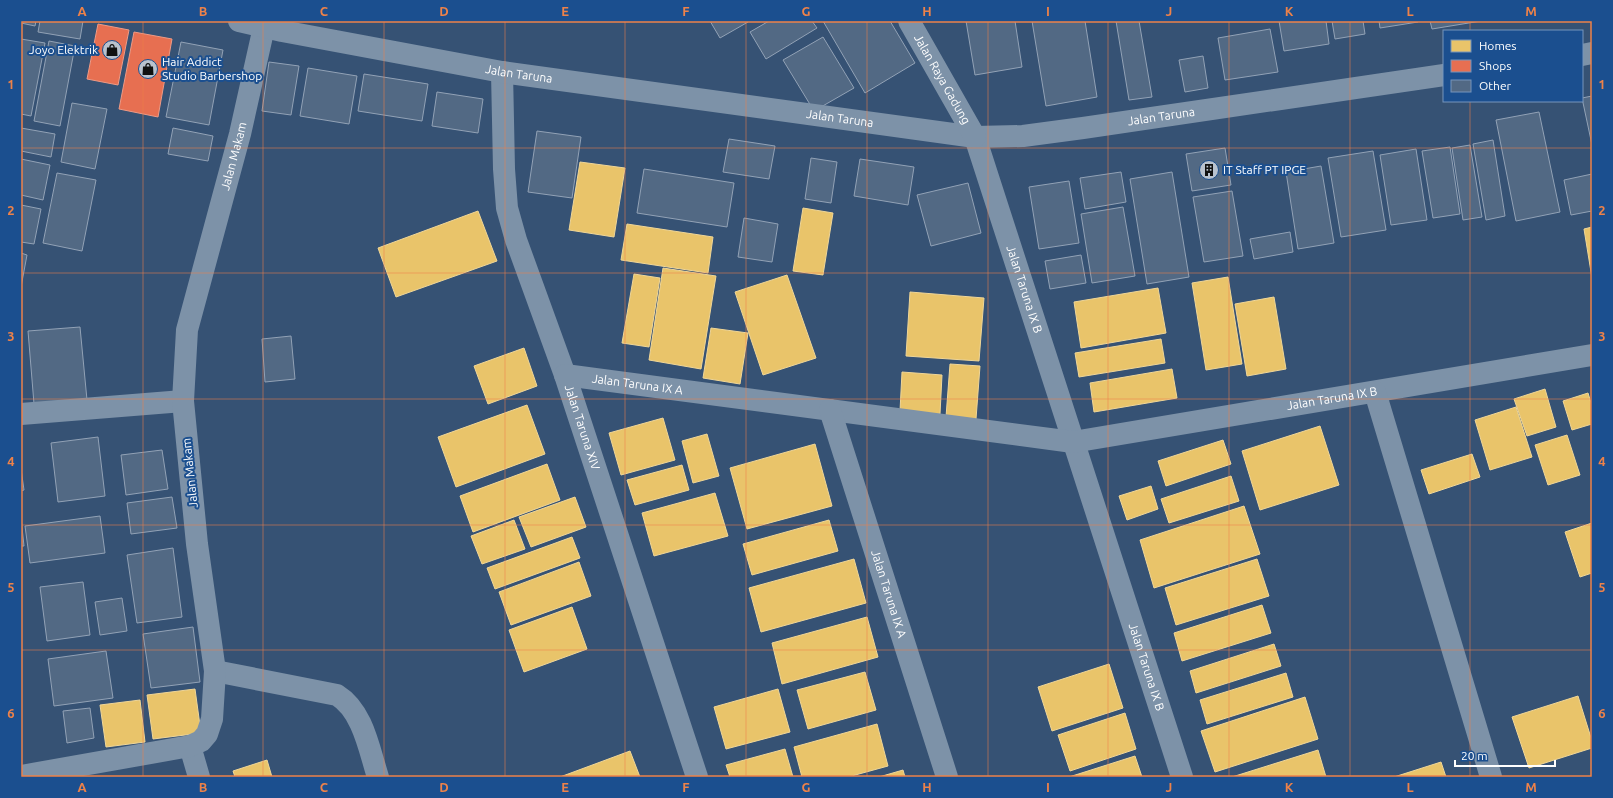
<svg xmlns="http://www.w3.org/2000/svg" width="1613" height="798" font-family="Ubuntu,sans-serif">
  <rect width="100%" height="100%" fill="#365274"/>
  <path fill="#e9c46a" stroke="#f0d697" d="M580,162L625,168L614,237L569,230Z
    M803,208L833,213L823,275L793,271Z
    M478,211L497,261L396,297L378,248Z
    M627,224L713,237L708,273L621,260Z
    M1592,227V278L1584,229Z
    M663,268L716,276L701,369L649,360Z
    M634,274L660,278L649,347L622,343Z
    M787,275L816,358L763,375L735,292Z
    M1228,277L1242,364L1206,370L1192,283Z
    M1158,288L1166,333L1081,348L1074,302Z
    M910,292L984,298L979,361L906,356Z
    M1274,297L1286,369L1247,376L1235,304Z
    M711,328L748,333L740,384L703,378Z
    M1161,339L1165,363L1079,377L1075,353Z
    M524,348L537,386L488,404L474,366Z
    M950,364L980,366L976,419L946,417Z
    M1172,369L1177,398L1094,412L1090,383Z
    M902,372L942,375L940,414L900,411Z
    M1545,389L1556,427L1527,436L1514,399Z
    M1588,393L1592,406V424L1572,430L1563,401Z
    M527,405L545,454L456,487L438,437Z
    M1516,407L1532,457L1490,470L1475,420Z
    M663,418L675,460L621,475L609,433Z
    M1320,426L1339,485L1260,510L1242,451Z
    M707,434L719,476L693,483L682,441Z
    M1567,435L1580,475L1548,485L1535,445Z
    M1223,440L1231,464L1166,486L1158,461Z
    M815,444L832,506L747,529L730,468Z
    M1472,454L1480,477L1429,494L1421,470Z
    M547,464L560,500L473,532L460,496Z
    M682,465L689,490L635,505L627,480Z
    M1231,476L1239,501L1169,523L1161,499Z
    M1151,486L1158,509L1127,520L1119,496Z
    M715,493L728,536L654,556L642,513Z
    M575,497L586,527L531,547L519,517Z
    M1244,506L1260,554L1154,588L1140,540Z
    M514,520L525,549L482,564L471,536Z
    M829,520L838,551L752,575L743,544Z
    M1592,523V573L1580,577L1565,532Z
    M572,537L580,558L495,589L487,568Z
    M854,559L866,603L761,632L749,588Z
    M1257,559L1269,596L1176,625L1165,588Z
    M579,562L591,596L511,625L499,592Z
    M1262,605L1271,633L1182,661L1174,633Z
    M572,607L587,649L524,672L509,630Z
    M867,617L878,657L782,684L772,643Z
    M1274,644L1281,666L1196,693L1190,671Z
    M1109,664L1123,708L1052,731L1038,687Z
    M865,672L876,710L808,729L797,690Z
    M1286,673L1293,697L1207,724L1200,700Z
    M195,689L201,733L153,739L147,695Z
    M778,689L790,732L726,749L714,707Z
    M1578,696L1592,741V748L1529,768L1512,717Z
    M1305,697L1318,739L1215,772L1201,731Z
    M140,700L145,742L106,747L100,705Z
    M1125,713L1136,749L1070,771L1058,735Z
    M877,724L888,766L848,777H802L794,747Z
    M785,749L793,777H730L726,765Z
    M1318,750L1326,777H1232Z
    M630,751L640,777H560Z
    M1135,756L1142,777H1069Z
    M267,760L272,777H235L233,771Z
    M1441,762L1446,777H1394Z
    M903,770L905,777H879Z"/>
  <path fill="#e76f51" stroke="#ee9a85" d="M98,24L129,30L118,85L87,79Z
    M134,32L172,39L158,117L119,109Z"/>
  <path fill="#526984" stroke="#92a2b6" d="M21,21H36L35,26L21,23Z
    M40,21H83L80,39L38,32Z
    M710,21H747L748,22L720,38Z
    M769,21H812L817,28L766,59L750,32Z
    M823,21H890L915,63L865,93Z
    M966,21H1015L1022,67L975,75Z
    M1032,21H1085L1097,97L1046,106Z
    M1116,21H1139L1152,97L1129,100Z
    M1279,21H1326L1329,44L1284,51Z
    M1332,21H1363L1365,34L1335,39Z
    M1379,21H1418V22L1380,28Z
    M1430,21H1481L1432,29Z
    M1270,29L1278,72L1225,80L1218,38Z
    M823,37L854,88L814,111L783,60Z
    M21,39L45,43L31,116L21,114Z
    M49,41L75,46L60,126L34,121Z
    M181,42L223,50L209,125L166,117Z
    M1203,56L1208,88L1185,92L1179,60Z
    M269,62L299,66L291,115L262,111Z
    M308,68L357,76L349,124L300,116Z
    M364,74L428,84L422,121L358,111Z
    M437,92L483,99L478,133L432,126Z
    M1592,96V145L1582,98Z
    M72,103L107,109L95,169L61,162Z
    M1539,112L1560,212L1516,221L1496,120Z
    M21,128L55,134L51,157L21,151Z
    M173,128L213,136L208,161L168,154Z
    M537,131L581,137L572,198L528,192Z
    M729,139L775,146L769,179L723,172Z
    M1493,140L1505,216L1486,220L1473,144Z
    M1470,145L1482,217L1463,220L1452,148Z
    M1450,147L1460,214L1433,218L1422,151Z
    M1225,148L1231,185L1192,191L1186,154Z
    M1416,149L1427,220L1391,225L1380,155Z
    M1373,151L1386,230L1341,237L1328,158Z
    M811,158L837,162L831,203L805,199Z
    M21,159L50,165L43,200L21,195Z
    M860,159L914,167L908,205L854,196Z
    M1321,166L1334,243L1298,249L1286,172Z
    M644,169L734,183L727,227L637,213Z
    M1121,172L1126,202L1085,209L1080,178Z
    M1172,172L1189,277L1147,284L1130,179Z
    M57,173L96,180L82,251L43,243Z
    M1592,174V211L1571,215L1564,180Z
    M1069,181L1079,243L1039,249L1029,187Z
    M968,183L981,233L931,246L917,195Z
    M1232,191L1243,256L1204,262L1193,197Z
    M21,205L41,209L34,244L21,242Z
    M1123,207L1135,276L1092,283L1081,214Z
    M744,218L778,224L772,262L738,257Z
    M1290,232L1293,252L1254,259L1250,239Z
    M21,253L27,255L21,287Z
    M1081,255L1086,283L1050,289L1045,261Z
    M80,327L87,400L34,404L28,331Z
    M291,336L295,379L265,382L262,339Z
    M98,437L105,496L58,502L51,443Z
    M162,450L168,489L126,495L121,455Z
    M21,469L24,490L21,491Z
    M172,497L177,528L131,534L127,503Z
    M100,516L105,553L30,563L25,526Z
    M21,518L24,546H21Z
    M173,548L182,617L137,623L127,555Z
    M83,582L90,635L47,641L40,587Z
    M122,598L127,631L100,635L95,602Z
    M193,627L200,682L151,688L143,634Z
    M106,651L113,698L54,706L48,659Z
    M90,708L94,738L67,743L63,711Z"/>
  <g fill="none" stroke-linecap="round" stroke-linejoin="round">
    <g stroke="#7d92a8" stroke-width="22">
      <path id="s1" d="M502,72L504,169L507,208L516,240L565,375L697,777"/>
      <path id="s2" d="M975,137L1182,777"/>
      <path id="s3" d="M565,375L1073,442L1592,355"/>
      <path d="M1375,392L1491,777"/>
      <path id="s4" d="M830,410L947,777"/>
      <path d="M21,414L183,401"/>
      <path d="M215,671L337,695C363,711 369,749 378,777"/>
      <path d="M190,746L199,777"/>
      <path id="s5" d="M21,776L190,746L201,741L207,734L212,719L215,671L197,544L183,401L187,330L240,134L264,27"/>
    </g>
    <g stroke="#7d92a8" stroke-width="22">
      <path id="s6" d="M239,21L282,31L502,72L975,137L1023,136L1083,128L1444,75"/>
      <path id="s7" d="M909,21L975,137"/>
      <path d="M1582,55L1592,53"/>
    </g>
  </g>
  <path fill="none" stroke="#ee8249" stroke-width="1" stroke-opacity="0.55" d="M143,21V777M263,21V777M384,21V777M505,21V777M625,21V777M746,21V777M867,21V777M988,21V777M1108,21V777M1229,21V777M1350,21V777M1470,21V31M1470,101V777M21,148H1592M21,273H1592M21,399H1592M21,525H1592M21,650H1592"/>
  <defs>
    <symbol id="shop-disc" viewBox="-11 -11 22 22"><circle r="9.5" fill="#b9c2ce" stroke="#1b4f8f"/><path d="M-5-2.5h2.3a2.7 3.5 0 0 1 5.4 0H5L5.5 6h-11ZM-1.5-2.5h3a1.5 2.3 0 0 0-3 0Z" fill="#111"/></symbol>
    <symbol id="building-disc" viewBox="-11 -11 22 22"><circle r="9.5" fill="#b9c2ce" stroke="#1b4f8f"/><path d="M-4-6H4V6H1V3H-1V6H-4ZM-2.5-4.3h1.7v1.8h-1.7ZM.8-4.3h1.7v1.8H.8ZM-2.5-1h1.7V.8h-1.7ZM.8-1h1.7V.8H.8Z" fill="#111"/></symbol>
  </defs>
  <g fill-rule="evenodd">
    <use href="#shop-disc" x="101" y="39" width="22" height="22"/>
    <use href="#shop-disc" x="137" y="58" width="22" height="22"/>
    <use href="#building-disc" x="1198" y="159" width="22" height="22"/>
  </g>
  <g text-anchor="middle" stroke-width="4" stroke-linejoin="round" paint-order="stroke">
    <g font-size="12" fill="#fff" stroke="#1b4f8f" text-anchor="start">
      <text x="98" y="54" text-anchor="end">Joyo Elektrik</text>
      <text x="162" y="66">Hair Addict<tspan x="162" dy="14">Studio Barbershop</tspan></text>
      <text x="1223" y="174">IT Staff PT IPGE</text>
    </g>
    <g font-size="12" fill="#fff" stroke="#1b4f8f">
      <text dy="4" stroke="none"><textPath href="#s6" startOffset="285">Jalan Taruna</textPath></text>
      <text dy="4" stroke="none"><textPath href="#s7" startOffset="67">Jalan Raya Gadung</textPath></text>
      <text dy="4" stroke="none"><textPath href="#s6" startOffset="933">Jalan Taruna</textPath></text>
      <text dy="4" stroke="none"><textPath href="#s6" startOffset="609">Jalan Taruna</textPath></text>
      <text dy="4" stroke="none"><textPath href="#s5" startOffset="780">Jalan Makam</textPath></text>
      <text dy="4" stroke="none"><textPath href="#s2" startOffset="160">Jalan Taruna IX B</textPath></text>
      <text dy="4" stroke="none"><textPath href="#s3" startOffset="73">Jalan Taruna IX A</textPath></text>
      <text dy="4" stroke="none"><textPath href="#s3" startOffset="775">Jalan Taruna IX B</textPath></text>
      <text dy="4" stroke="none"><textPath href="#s1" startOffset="368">Jalan Taruna XIV</textPath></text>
      <text transform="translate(190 473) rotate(-96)" y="4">Jalan Makam</text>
      <text dy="4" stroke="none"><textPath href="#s4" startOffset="193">Jalan Taruna IX A</textPath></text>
      <text dy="4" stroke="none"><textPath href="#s2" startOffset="557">Jalan Taruna IX B</textPath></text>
    </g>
  </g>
  <rect width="1613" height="798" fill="none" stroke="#1b4f8f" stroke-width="44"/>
  <rect x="1443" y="30" width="140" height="72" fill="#1b4f8f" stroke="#7695bc"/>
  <rect x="1451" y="40" width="20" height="12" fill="#e9c46a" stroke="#7695bc"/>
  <text x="1479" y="50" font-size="12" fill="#ffffff">Homes</text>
  <rect x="1451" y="60" width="20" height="12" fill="#e76f51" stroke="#7695bc"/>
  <text x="1479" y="70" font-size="12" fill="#ffffff">Shops</text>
  <rect x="1451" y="80" width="20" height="12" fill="#526984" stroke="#7695bc"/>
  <text x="1479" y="90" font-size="12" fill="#ffffff">Other</text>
  <path d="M1455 760v6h100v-6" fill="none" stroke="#ffffff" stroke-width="2"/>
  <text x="1461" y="760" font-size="12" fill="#ffffff" stroke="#1b4f8f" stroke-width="3" paint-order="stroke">20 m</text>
  <rect x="22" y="22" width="1569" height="754" fill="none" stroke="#ee8249" stroke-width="1.5"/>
  <g font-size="13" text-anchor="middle" font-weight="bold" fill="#ee8249">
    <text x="82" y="16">A</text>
    <text x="203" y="16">B</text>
    <text x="324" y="16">C</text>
    <text x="444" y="16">D</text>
    <text x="565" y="16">E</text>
    <text x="686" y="16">F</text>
    <text x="806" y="16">G</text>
    <text x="927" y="16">H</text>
    <text x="1048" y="16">I</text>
    <text x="1169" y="16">J</text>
    <text x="1289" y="16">K</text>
    <text x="1410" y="16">L</text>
    <text x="1531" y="16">M</text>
    <text x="11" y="89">1</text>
    <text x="1602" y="89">1</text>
    <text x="11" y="215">2</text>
    <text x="1602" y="215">2</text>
    <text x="11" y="341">3</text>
    <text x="1602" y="341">3</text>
    <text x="11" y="466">4</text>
    <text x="1602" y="466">4</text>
    <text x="11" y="592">5</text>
    <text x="1602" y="592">5</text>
    <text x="11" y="718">6</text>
    <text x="1602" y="718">6</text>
    <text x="82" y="792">A</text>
    <text x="203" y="792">B</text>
    <text x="324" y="792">C</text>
    <text x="444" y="792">D</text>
    <text x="565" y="792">E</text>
    <text x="686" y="792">F</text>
    <text x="806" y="792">G</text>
    <text x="927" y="792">H</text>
    <text x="1048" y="792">I</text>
    <text x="1169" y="792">J</text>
    <text x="1289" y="792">K</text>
    <text x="1410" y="792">L</text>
    <text x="1531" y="792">M</text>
  </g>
</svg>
